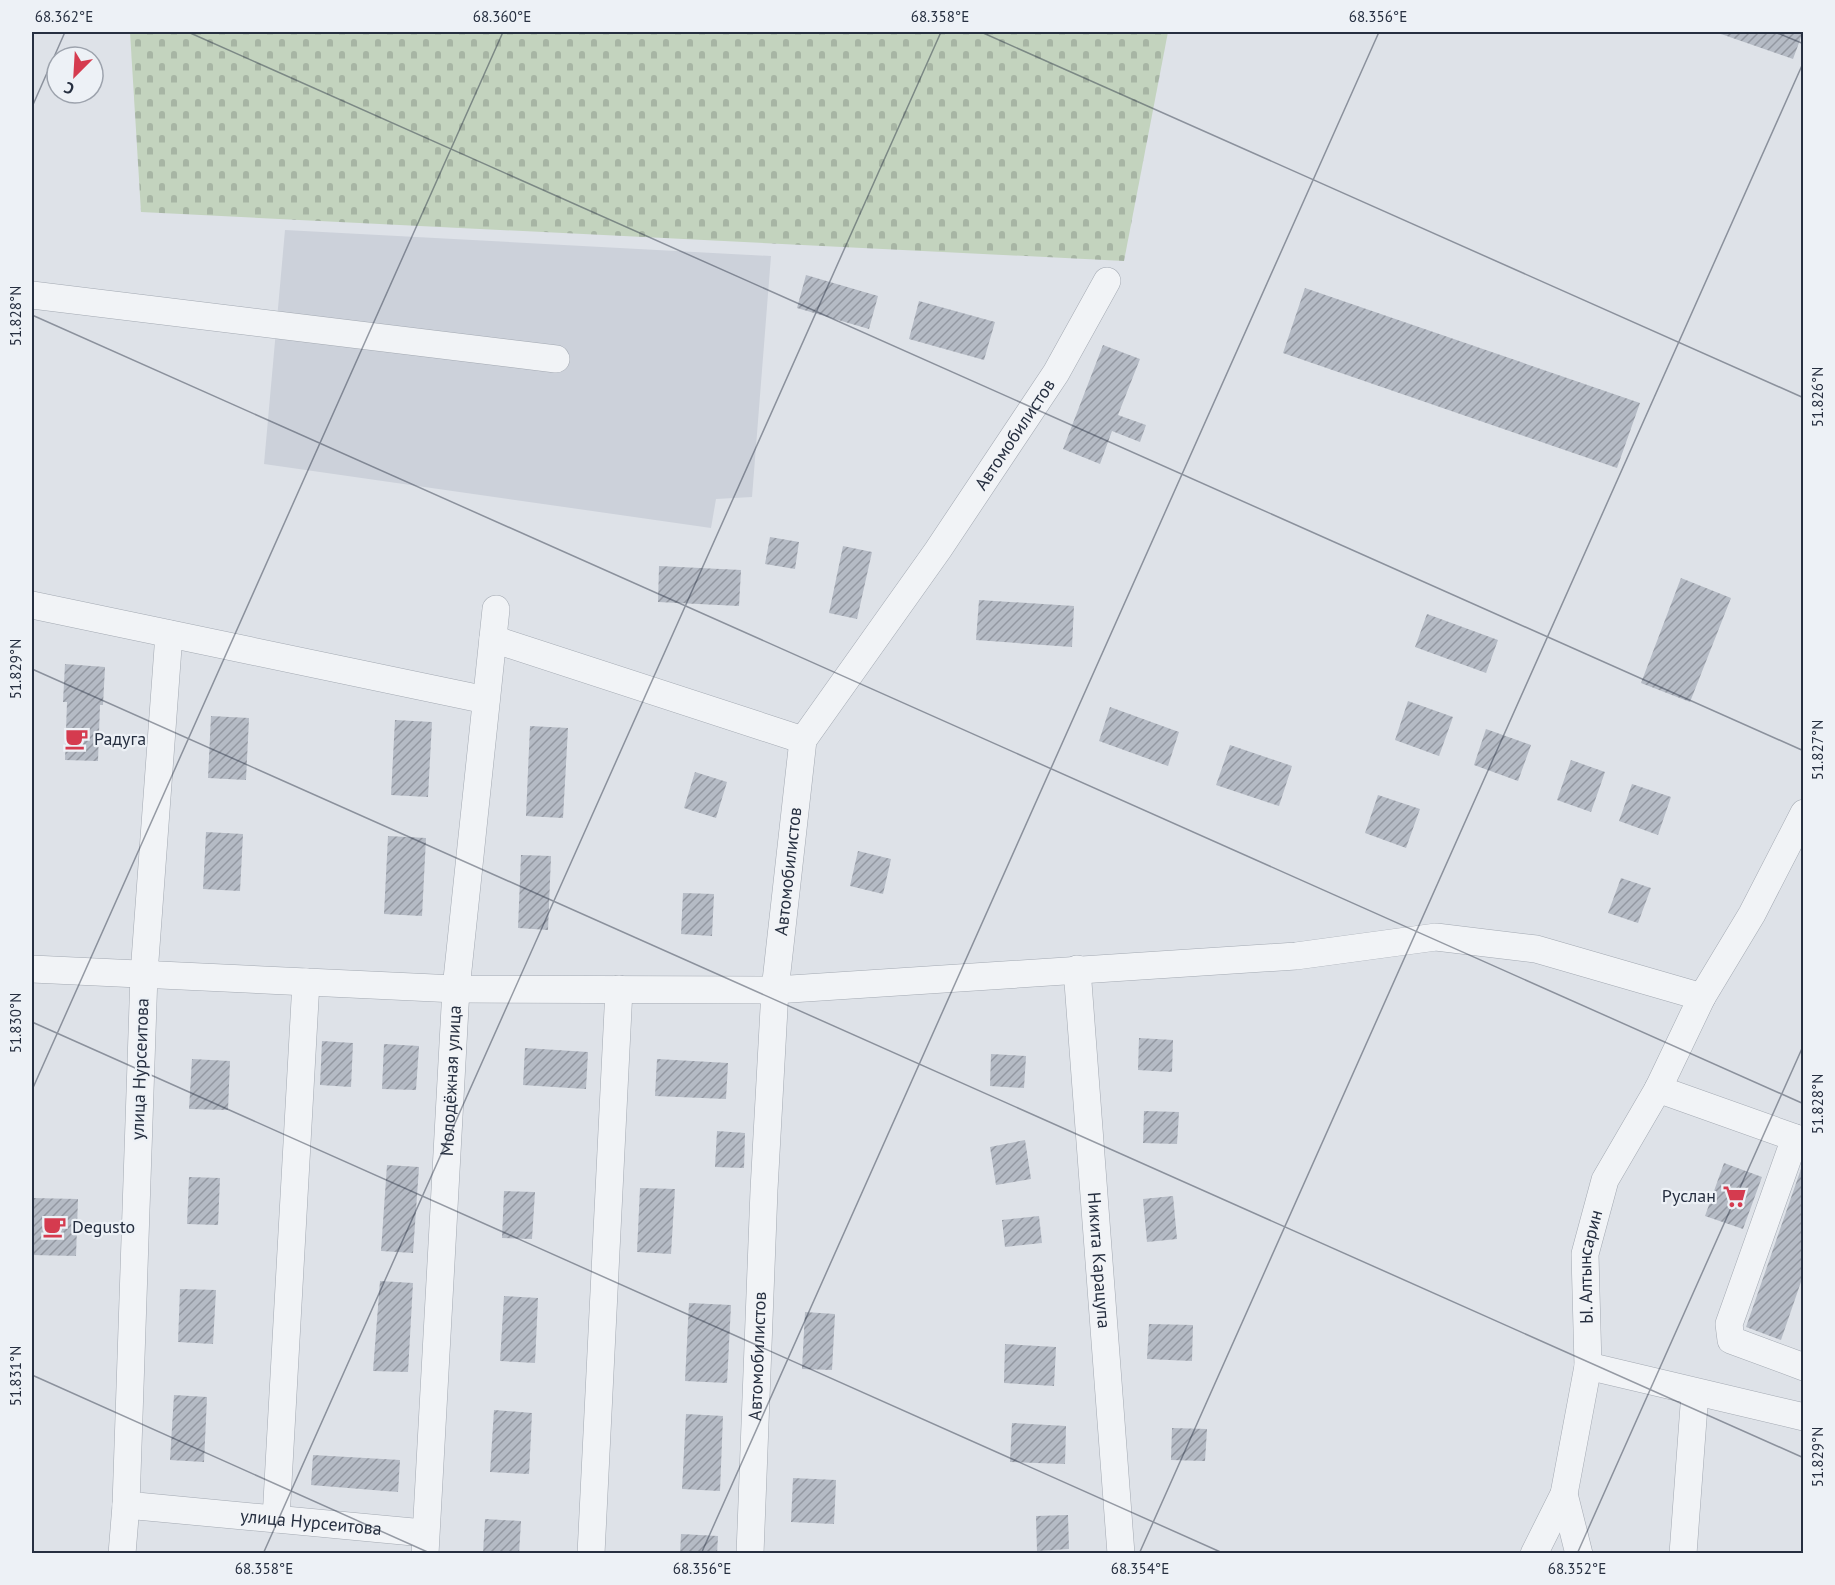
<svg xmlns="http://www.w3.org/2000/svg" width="1835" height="1585" font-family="'PT Sans',sans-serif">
  <defs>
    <pattern id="cemetery-stones" width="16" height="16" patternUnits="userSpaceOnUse" patternTransform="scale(1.5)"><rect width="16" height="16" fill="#c3d3be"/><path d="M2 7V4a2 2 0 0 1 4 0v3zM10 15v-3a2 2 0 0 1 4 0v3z" fill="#a7b5a4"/></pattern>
    <pattern id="building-hatch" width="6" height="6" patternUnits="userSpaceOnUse" patternTransform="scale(1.5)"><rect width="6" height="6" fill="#b5bbc5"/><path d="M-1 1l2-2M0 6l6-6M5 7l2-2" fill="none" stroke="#9398a1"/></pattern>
  </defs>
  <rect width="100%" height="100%" fill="#dee2e8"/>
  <path fill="#ccd1da" d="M285,230L771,256L752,497L716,499L711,528L264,464Z"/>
  <path fill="url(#cemetery-stones)" d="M130,32H1168L1124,261L141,212Z"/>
  <path fill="url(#building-hatch)" d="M1721,32H1803L1793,59L1721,34Z
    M806,275L878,296L869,329L797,308Z
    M1305,288L1640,403L1617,468L1283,353Z
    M919,301L995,322L984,360L909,339Z
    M1103,345L1140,359L1118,415L1146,425L1140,442L1112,431L1100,464L1063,449Z
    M770,537L799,542L795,569L765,564Z
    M843,546L872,552L857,619L829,613Z
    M659,566L741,570L739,606L658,602Z
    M1681,578L1731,598L1690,702L1641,683Z
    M979,600L1074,606L1072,647L976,640Z
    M1427,614L1498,640L1486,673L1415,647Z
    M65,664L105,667L103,705H100L98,761L65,760L67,702H63Z
    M1408,701L1453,717L1439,756L1395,740Z
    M1110,707L1179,732L1168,766L1099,741Z
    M211,716L249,718L246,780L208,778Z
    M395,720L432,722L428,797L391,795Z
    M530,726L568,728L563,818L526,816Z
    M1486,729L1531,745L1518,781L1474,765Z
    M1230,745L1292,766L1279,806L1216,785Z
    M1571,760L1605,772L1591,812L1557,800Z
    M695,772L727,782L716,818L684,808Z
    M1632,784L1671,797L1658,835L1619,821Z
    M1378,795L1420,809L1406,848L1365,833Z
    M206,832L243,834L240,891L203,889Z
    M388,836L426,838L422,916L384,914Z
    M858,851L891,859L883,894L850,886Z
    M521,855L551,856L548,930L518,928Z
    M1621,878L1651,888L1638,923L1608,913Z
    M683,893L714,894L712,936L681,934Z
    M1139,1038L1173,1040L1172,1072L1138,1070Z
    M322,1041L353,1043L351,1087L320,1085Z
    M384,1044L419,1046L416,1090L382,1089Z
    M525,1048L588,1052L586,1089L523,1085Z
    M991,1054L1026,1056L1024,1088L990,1086Z
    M192,1059L230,1061L228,1110L189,1109Z
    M657,1059L728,1063L726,1099L655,1096Z
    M1144,1111L1179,1112L1177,1144L1143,1143Z
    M717,1131L745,1133L744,1168L715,1167Z
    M1025,1140L1031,1179L996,1185L990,1147Z
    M1724,1163L1762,1177L1743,1229L1705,1216Z
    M387,1165L419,1167L413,1253L381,1251Z
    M1801,1169H1803V1276L1781,1340L1746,1327Z
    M189,1177L220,1178L218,1225L187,1224Z
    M640,1188L675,1189L671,1254L637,1252Z
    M504,1191L535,1192L532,1239L502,1238Z
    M1173,1196L1177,1239L1147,1242L1143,1199Z
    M32,1198L78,1199L76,1256L32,1255Z
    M1039,1216L1042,1243L1005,1247L1002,1220Z
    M380,1281L413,1283L408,1372L373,1371Z
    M180,1289L216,1290L213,1344L178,1342Z
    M504,1296L538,1298L535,1363L500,1361Z
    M689,1303L731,1305L727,1383L685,1381Z
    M805,1312L835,1314L832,1370L802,1369Z
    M1149,1324L1193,1325L1192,1361L1147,1359Z
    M1005,1344L1056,1347L1054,1386L1004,1383Z
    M174,1395L207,1397L204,1462L170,1460Z
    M494,1410L532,1413L529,1474L490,1472Z
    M686,1414L723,1416L720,1491L682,1489Z
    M1012,1423L1066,1426L1065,1464L1010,1462Z
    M1172,1428L1207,1429L1205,1461L1171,1460Z
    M313,1455L400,1460L398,1492L311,1485Z
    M793,1478L836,1480L834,1524L791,1522Z
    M1068,1515L1069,1549L1037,1551L1036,1516Z
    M485,1519L521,1521L519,1554H483Z
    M681,1534L718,1536L717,1554H680Z"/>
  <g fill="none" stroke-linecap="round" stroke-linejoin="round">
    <defs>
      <g id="minor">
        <path d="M32,295L556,359"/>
        <path d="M32,605L486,700"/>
        <path id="s1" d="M169,634L144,974L126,1505L424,1533"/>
        <path d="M493,639L803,740"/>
        <path d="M32,969L456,989L775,990L1296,956L1436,937L1536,949L1702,997"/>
        <path id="s2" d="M1077,969L1121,1554"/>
        <path d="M1658,1089L1804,1141"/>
        <path d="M1795,1138L1729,1324L1731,1340L1804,1367"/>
        <path d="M1588,1366L1804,1417"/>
        <path d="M1564,1494L1579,1554"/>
        <path d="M276,1519L306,982"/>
        <path d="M122,1554L126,1505"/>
        <path id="s3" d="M425,1554L456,989L496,609"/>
        <path d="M591,1554L619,989"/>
        <path id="s4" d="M750,1554L764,1190L775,990L803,740L938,550L1056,373L1107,281"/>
        <path id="s5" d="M1534,1554L1564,1494L1588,1366L1585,1254L1605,1180L1658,1089L1702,997L1752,914L1804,813"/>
        <path d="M1683,1554L1695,1392"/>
      </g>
    </defs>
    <use href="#minor" stroke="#a3a9b2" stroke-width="28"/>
    <use href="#minor" stroke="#f1f3f6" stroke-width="27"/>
  </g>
  <path fill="none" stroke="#262f40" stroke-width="1.5" stroke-opacity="0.45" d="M188,32L1804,751M981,32L1804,398M1775,32L1804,44M32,107L65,32M32,315L1804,1104M32,669L1804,1458M32,1022L1225,1554M32,1090L503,32M32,1375L432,1554M263,1554L941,32M701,1554L1379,32M1139,1554L1804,61M1577,1554L1804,1044"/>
  <defs>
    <symbol id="cafe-bare" viewBox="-9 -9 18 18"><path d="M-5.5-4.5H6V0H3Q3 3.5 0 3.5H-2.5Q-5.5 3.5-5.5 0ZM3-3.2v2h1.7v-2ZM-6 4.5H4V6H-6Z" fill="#d53b4f" stroke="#edf1f6" stroke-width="2.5" paint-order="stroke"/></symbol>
    <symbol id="supermarket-bare" viewBox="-9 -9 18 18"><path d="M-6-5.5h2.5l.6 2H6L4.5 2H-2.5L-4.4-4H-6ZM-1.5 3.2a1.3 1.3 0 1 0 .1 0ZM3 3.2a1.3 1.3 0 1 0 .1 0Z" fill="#d53b4f" stroke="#edf1f6" stroke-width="2.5" paint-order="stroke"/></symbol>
  </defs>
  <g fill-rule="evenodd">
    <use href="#cafe-bare" x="60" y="722" width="33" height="33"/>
    <use href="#supermarket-bare" x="1718" y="1180" width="33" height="33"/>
    <use href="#cafe-bare" x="38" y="1210" width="33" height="33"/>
  </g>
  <g text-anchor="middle" stroke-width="4.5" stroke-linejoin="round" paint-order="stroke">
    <g font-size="18" fill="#262f40" stroke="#edf1f6">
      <text dy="6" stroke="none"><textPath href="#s4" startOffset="1188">Автомобилистов</textPath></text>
      <text dy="6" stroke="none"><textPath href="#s4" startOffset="684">Автомобилистов</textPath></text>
      <text transform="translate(140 1069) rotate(-88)" y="6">улица Нурсеитова</text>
      <text dy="6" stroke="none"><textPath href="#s3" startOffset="474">Молодёжная улица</textPath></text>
      <text dy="6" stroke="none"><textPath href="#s2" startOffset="292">Никита Карацупа</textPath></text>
      <text dy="6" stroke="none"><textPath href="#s5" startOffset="297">Ы. Алтынсарин</textPath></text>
      <text dy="6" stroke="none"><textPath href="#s4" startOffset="198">Автомобилистов</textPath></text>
      <text dy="6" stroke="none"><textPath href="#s1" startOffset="1058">улица Нурсеитова</textPath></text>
    </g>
    <g font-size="18" fill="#262f40" stroke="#edf1f6" text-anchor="start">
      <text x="94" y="745">Радуга</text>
      <text x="1716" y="1202" text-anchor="end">Руслан</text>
      <text x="72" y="1233">Degusto</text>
    </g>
  </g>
  <rect width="1835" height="1585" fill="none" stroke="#edf1f6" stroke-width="66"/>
  <g transform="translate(75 75) rotate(204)"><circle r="28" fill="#edf1f6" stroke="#9da3ad" stroke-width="1.5"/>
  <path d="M0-4.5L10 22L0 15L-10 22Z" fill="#d53b4f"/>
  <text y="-9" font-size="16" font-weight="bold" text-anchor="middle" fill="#262f40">С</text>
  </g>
  <rect x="33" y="33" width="1769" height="1519" fill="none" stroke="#262f40" stroke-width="2"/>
  <g font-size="15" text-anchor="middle" fill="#262f40">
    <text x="64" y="22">68.362°E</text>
    <text x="502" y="22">68.360°E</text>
    <text x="940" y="22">68.358°E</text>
    <text x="1378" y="22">68.356°E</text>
    <text transform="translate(16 316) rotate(-90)" y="5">51.828°N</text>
    <text transform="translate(1818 397) rotate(-90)" y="5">51.826°N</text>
    <text transform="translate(16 669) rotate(-90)" y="5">51.829°N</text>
    <text transform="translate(1818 750) rotate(-90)" y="5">51.827°N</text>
    <text transform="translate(16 1023) rotate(-90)" y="5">51.830°N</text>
    <text transform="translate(1818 1104) rotate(-90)" y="5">51.828°N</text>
    <text transform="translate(16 1376) rotate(-90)" y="5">51.831°N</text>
    <text transform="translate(1818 1457) rotate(-90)" y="5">51.829°N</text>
    <text x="264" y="1574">68.358°E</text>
    <text x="702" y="1574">68.356°E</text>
    <text x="1140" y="1574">68.354°E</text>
    <text x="1577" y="1574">68.352°E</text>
  </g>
</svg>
